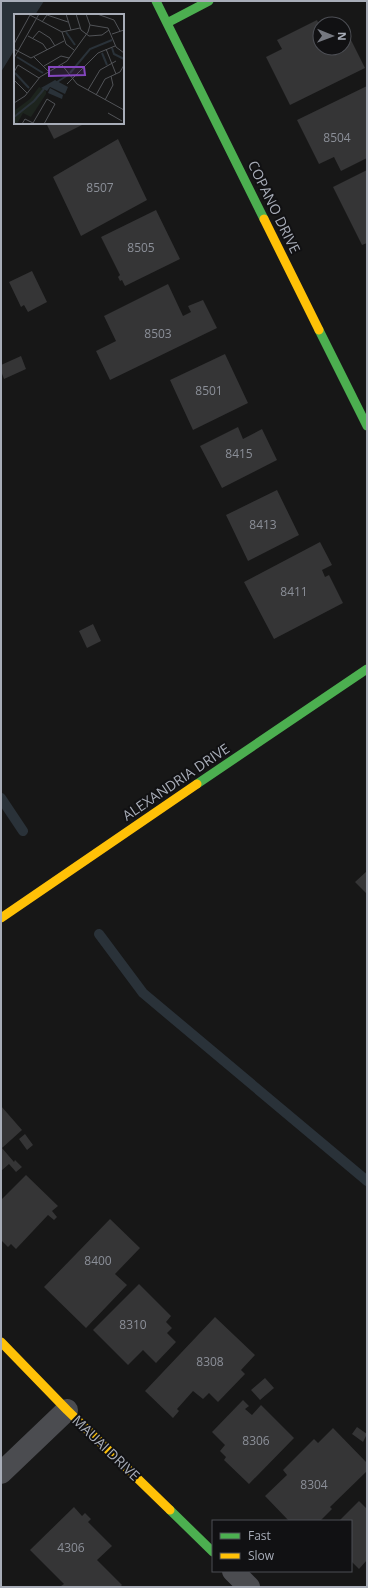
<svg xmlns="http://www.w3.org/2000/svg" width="368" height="1588" font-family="'Open Sans',sans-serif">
  <rect width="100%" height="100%" fill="#171717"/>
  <path fill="#2a3239" d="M1,1H44L35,15H15V49L1,72Z"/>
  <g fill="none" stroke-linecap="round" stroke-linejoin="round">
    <path stroke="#2a3239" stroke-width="10" d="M1,798L23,831
      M99,934L143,993L367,1181"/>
  </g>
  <path fill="#353536" d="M341,19L343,24H330Z
    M317,20L320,27V48H344V26L365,68L290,105L266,57L282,49L277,40Z
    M367,86V158L341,171L334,157L319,164L297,120Z
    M46,123H86L54,139Z
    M118,139L147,200L81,236L53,177Z
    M367,170V243L362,245L333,187Z
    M156,210L180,259L125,286L122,280L120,281L118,277L120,275L101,237Z
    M32,271L47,302L28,312L24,305L21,307L9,282Z
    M168,284L183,316L191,312L188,306L203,300L217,328L110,380L96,351L116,341L104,316Z
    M225,354L248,403L193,430L170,380Z
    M21,356L26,369L4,379L1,371V365Z
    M238,427L243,439L262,429L277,460L222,488L200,446Z
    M277,490L299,535L248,561L226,515Z
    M320,542L332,565L322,570L325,577L329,575L343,603L274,639L244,582Z
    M93,624L101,641L87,648L79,631Z
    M367,871V894L355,882Z
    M1,1106L22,1130L2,1148L14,1162L15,1160L22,1167L16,1172L9,1164L1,1171Z
    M25,1134L33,1145L27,1150L19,1139Z
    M26,1175L58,1206L52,1211L57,1217L54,1220L48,1215L16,1249L11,1244L8,1247L1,1240V1200Z
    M110,1219L140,1248L115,1274L127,1285L86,1328L44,1287Z
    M139,1284L171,1316L166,1322L172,1328L167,1333L176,1342L156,1363L143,1350L128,1365L93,1330Z
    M215,1317L255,1355L241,1370L245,1374L218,1402L209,1393L203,1399L193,1391L177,1409L179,1411L173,1418L145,1391Z
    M265,1378L274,1388L260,1400L251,1390Z
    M243,1400L249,1406L245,1409L252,1415L261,1405L294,1438L249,1484L224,1460L226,1457L220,1451L225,1445L212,1432Z
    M357,1427L367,1434L363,1442L352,1434Z
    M333,1428L367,1463V1471L330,1507L332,1509L320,1521H289L265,1496L287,1475L283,1470L314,1439L318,1443Z
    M359,1501L367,1509V1560L359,1569L351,1561V1521H339Z
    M74,1507L82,1516L85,1513L91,1519L88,1522L112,1546L97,1560L122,1585L120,1587H62L61,1586L64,1584L30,1550Z"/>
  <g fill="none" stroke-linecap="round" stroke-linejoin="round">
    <path stroke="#4b4c50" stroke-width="22" d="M1,1473L67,1410
      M233,1571L249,1587"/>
    <path stroke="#4caf50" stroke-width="9" d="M156,1L264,219
      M167,23L209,1
      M319,330L367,426
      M197,784L367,669
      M170,1510L213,1552"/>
    <path stroke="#ffc107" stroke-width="9" d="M264,219L319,330
      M1,918L197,784
      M1,1342L67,1410L170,1510"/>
  </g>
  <g text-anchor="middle" stroke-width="4" stroke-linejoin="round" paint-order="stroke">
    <g font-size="12" fill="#8b8f98">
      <text x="337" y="142">8504</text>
      <text x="100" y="192">8507</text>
      <text x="141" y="252">8505</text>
      <text x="158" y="338">8503</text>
      <text x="209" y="395">8501</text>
      <text x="239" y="458">8415</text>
      <text x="263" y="529">8413</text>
      <text x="294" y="596">8411</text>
      <text x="98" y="1265">8400</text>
      <text x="133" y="1329">8310</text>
      <text x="210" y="1366">8308</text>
      <text x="256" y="1445">8306</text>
      <text x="314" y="1489">8304</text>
      <text x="71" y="1552">4306</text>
    </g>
    <g font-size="14" fill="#a8adb8" stroke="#111113">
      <text transform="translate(274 207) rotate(64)" y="5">COPANO DRIVE</text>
      <text transform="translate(176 782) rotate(-34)" y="5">ALEXANDRIA DRIVE</text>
      <text transform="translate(106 1448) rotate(44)" y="5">MAUAI DRIVE</text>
    </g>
  </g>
  <g transform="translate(14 14)">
    <rect width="110" height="110" fill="#171717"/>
    <path d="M25,73L32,77V80L17,103L9,99L3,110H0V97L16,85Z" fill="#1d241e"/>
    <path d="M41,66L54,73L51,80L36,73L33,77L27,74ZM36,74L49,81L48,85L34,79Z" fill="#2a3239"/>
    <path fill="none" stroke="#2a3239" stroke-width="2" d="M52,18L61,31M98,34L100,40L110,45M88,39L93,51M3,43L29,59M1,59L15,74M56,59L76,35L98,26M43,68L54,61M0,103L20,87L30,75"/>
    <path fill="none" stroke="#515357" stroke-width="1" d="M14,0L48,18L66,14M52,0L57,16M62,0L67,16L75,22L88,21L95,16M83,0L100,6L106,17M28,8L33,1L54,8M76,11L94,14L102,33L110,39M48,18L52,30L60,36M98,20L110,16M14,22L29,30L33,36M19,24L25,17L36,24L41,32M0,30L16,1M0,35L17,44L50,27M92,35L102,60M20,43L35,58M0,44L25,0M48,51L63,70L110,96M30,52L47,42L55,44M0,58L4,51L25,64M0,66L13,79M53,70L84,39L101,32M74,76L86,56L102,47M82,81L91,65L106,58L110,51M91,86L99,71L97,62M0,89L11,82L26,63L53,47L74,18L76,11L72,0M94,99L108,107M19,109L33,85L41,90L30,110M8,110L11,105L19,109"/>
    <path fill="#8446be" fill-opacity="0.15" stroke="#8446be" stroke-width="2" d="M35,53H70L71,61L35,62Z"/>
    <rect width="110" height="110" fill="none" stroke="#a8adb8" stroke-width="2"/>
  </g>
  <rect width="368" height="1588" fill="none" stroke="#a8adb8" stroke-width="4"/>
  <rect x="212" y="1520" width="140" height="52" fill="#111113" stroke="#4d4f55"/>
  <rect x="220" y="1533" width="20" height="6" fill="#4caf50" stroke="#4d4f55"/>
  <text x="248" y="1540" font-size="12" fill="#a8adb8">Fast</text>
  <rect x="220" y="1553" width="20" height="6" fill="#ffc107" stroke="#4d4f55"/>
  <text x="248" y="1560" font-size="12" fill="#a8adb8">Slow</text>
  <g transform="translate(332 36) rotate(91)"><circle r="19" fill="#111113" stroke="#4d4f55"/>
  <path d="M0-3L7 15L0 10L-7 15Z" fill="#757880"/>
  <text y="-6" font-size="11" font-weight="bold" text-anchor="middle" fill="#a8adb8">N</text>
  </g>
</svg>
